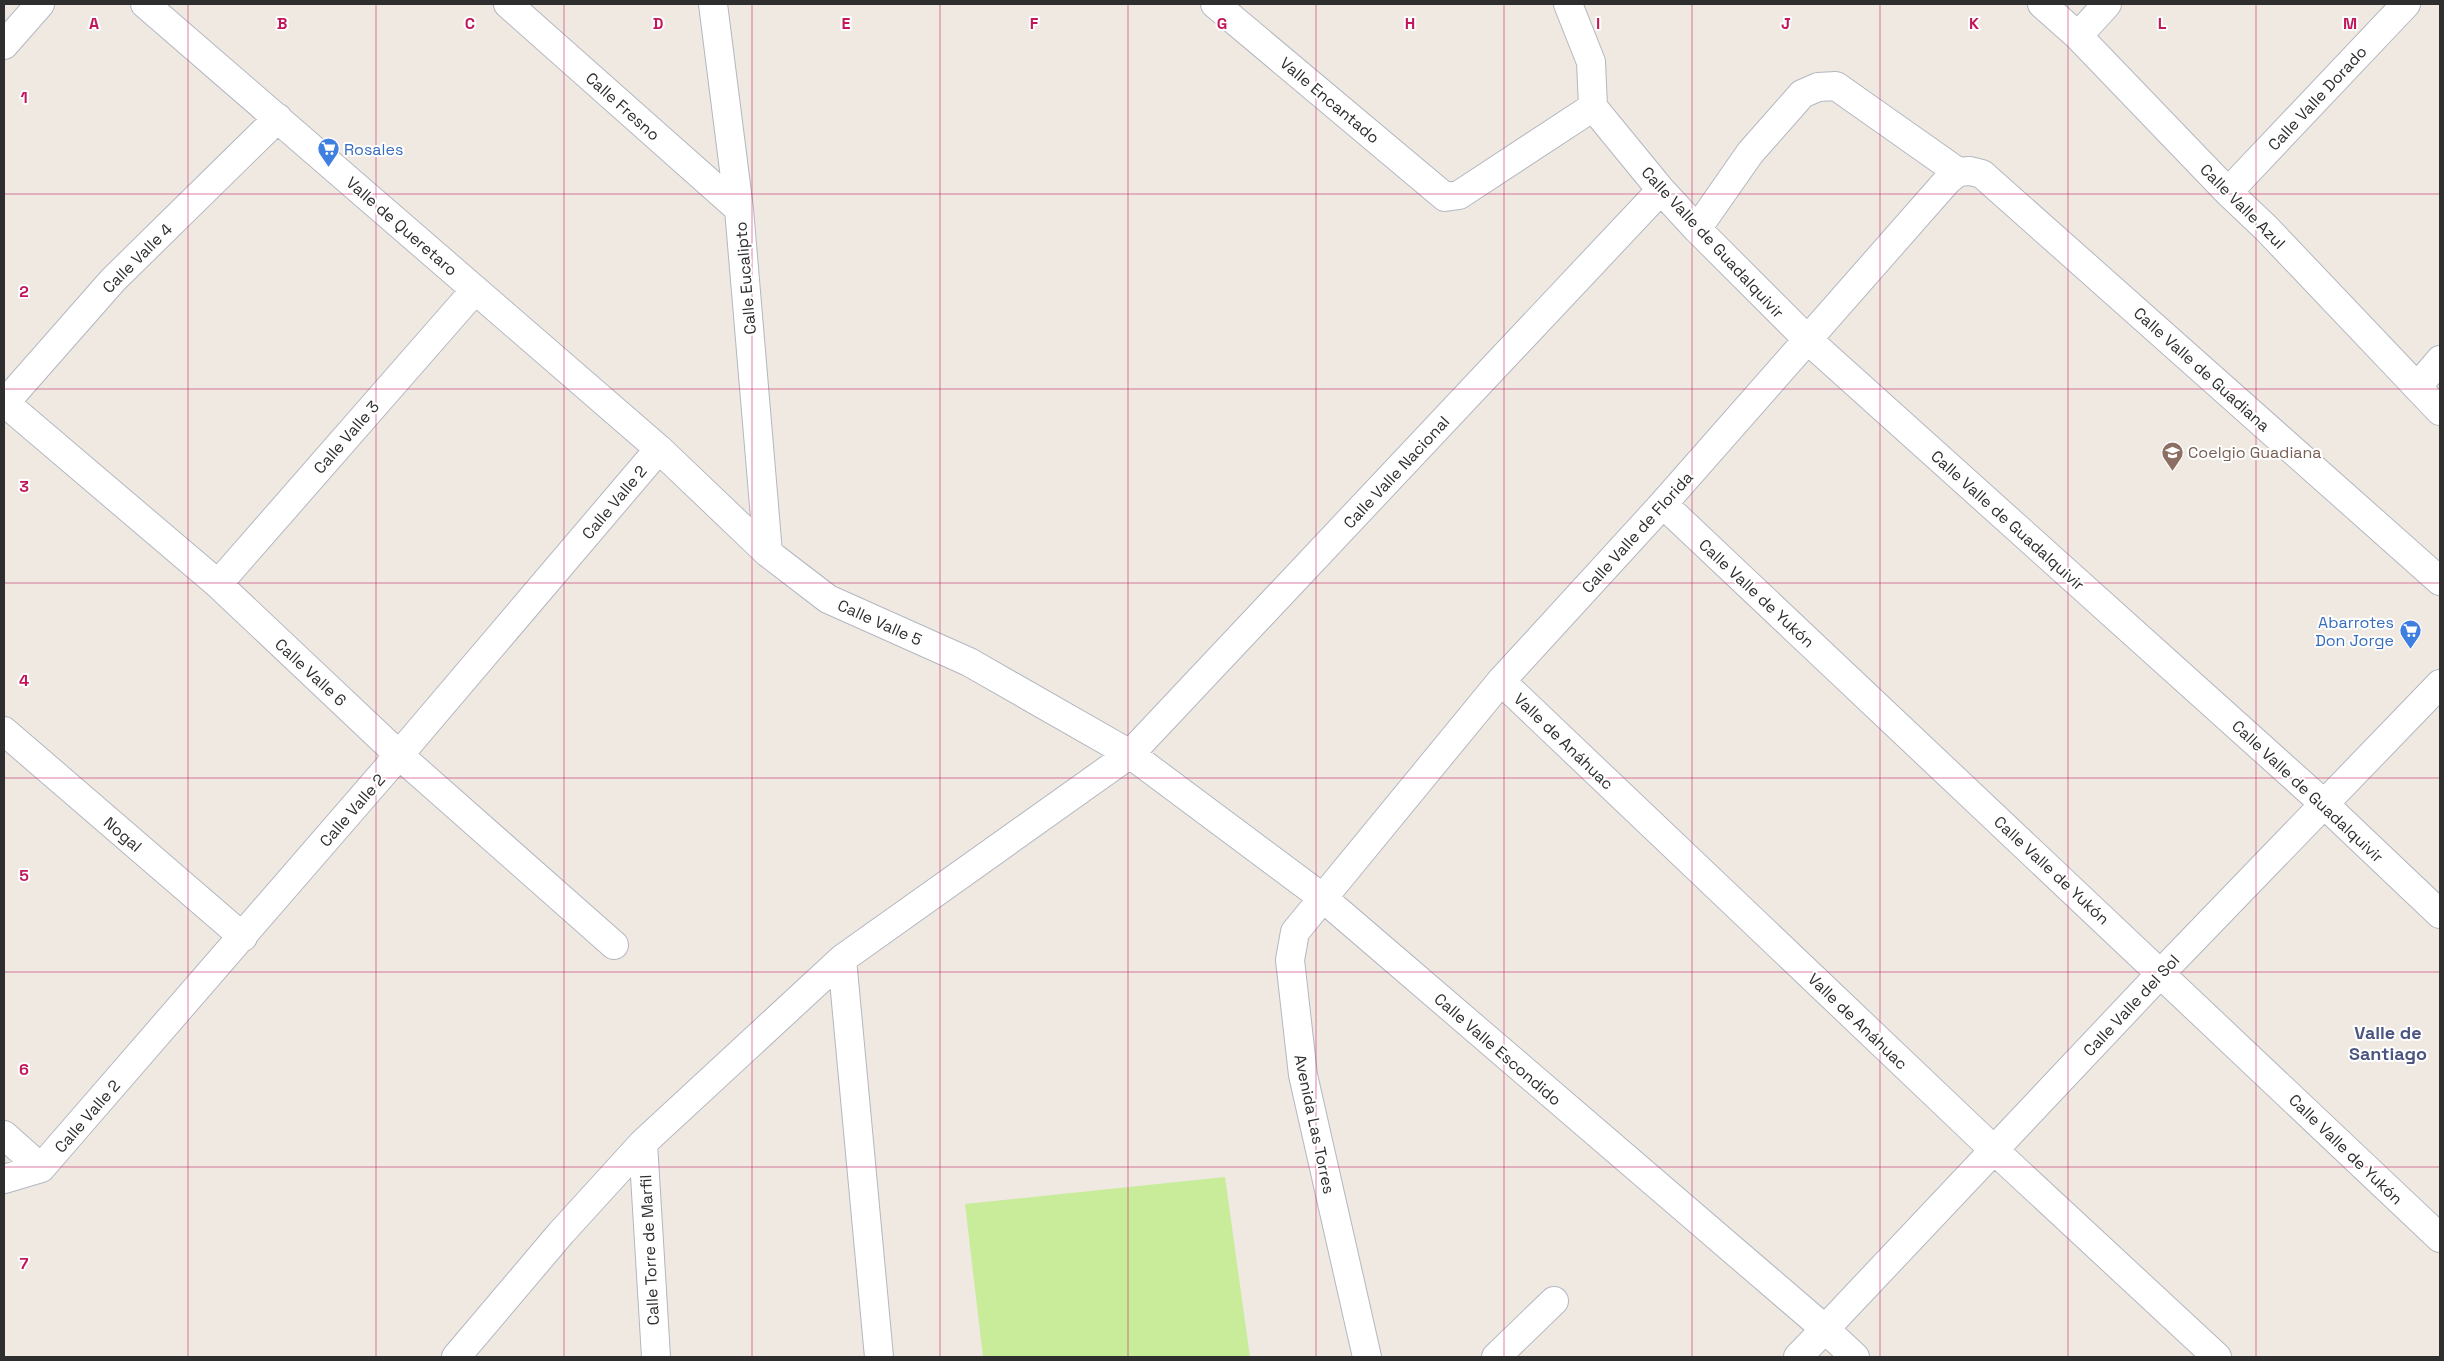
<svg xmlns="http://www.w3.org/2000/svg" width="2444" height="1361" font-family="'Space Grotesk',sans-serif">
  <rect width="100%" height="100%" fill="#efe9e1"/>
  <path fill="#c9ec9a" d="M1225,1177L1250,1357H983L965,1204Z"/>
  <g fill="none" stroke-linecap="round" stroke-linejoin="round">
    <defs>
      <path id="minor" d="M145,4L659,449L768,553L828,599L969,662L1130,754L1323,898L1825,1329L2161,973L2440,684
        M508,4L739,209
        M713,4L739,209L768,553
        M1215,4L1445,197L1459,195L1593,107L1591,62L1568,4
        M2042,4L2078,36L2228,192L2266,228L2440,411
        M2078,36L2107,4
        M4,45L40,4
        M1593,107L1661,190L1697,229L1808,340L2323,803L2440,914
        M1958,172L1970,171L1982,174L2440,581
        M2228,192L2406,4
        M1697,229L1750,153L1802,94L1818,87L1836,86L1958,172
        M2417,387L2440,360
        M4,402L218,584L399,755L614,945
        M4,404L113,280L278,118
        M1663,504L2440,1238
        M218,584L475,290
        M1501,681L1994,1150L2217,1357
        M4,731L243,937
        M842,959L879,1357
        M4,1135L41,1168
        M643,1143L656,1357
        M41,1168L399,755L659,449
        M4,1179L41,1168
        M456,1357L561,1233L643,1143L842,959L1130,754L1661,190
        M1367,1357L1303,1075L1290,960L1295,932L1501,681L1663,504L1947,181L1958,172
        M1496,1357L1554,1301"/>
      <path id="tertiary" d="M1798,1357L1825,1329L1855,1357"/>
    </defs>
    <use href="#minor" stroke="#b4b7c1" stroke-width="30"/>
    <use href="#tertiary" stroke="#b4b7c1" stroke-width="30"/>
    <use href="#minor" stroke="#fff" stroke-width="28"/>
    <use href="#tertiary" stroke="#fff" stroke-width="28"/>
  </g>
  <path fill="none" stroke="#c2185b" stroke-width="1" stroke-opacity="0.55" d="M188,4V1357M376,4V1357M564,4V1357M752,4V1357M940,4V1357M1128,4V1357M1316,4V1357M1504,4V1357M1692,4V1357M1880,4V1357M2068,4V1357M2256,4V1357M4,194H2440M4,389H2440M4,583H2440M4,778H2440M4,972H2440M4,1167H2440"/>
  <defs>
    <symbol id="supermarket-pin" viewBox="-11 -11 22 30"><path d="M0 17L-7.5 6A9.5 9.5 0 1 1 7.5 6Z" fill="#3f7fe0" stroke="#fff"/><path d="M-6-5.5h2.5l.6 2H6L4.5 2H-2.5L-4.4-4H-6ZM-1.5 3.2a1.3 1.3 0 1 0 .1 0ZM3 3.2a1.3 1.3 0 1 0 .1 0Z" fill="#fff"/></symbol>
    <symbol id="school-pin" viewBox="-11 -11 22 30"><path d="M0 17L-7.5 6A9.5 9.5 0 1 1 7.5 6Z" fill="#8d6e63" stroke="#fff"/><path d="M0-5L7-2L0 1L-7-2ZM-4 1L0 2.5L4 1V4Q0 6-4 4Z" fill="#fff"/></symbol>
  </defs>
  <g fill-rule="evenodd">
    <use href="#supermarket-pin" x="316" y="136" width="25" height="34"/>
    <use href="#school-pin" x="2160" y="440" width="25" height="34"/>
    <use href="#supermarket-pin" x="2398" y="618" width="25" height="34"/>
  </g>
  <g text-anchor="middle" stroke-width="4" stroke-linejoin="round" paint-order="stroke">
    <g font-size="16" fill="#2e2e2e" stroke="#fff">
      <text transform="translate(2317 98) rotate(-47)" y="6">Calle Valle Dorado</text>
      <text transform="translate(1330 100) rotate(40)" y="6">Valle Encantado</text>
      <text transform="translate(623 106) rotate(42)" y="6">Calle Fresno</text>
      <text transform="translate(2243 206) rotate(45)" y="6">Calle Valle Azul</text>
      <text transform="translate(402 226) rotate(41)" y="6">Valle de Queretaro</text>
      <text transform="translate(1713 242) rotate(47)" y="6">Calle Valle de Guadalquivir</text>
      <text transform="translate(137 258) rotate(-45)" y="6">Calle Valle 4</text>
      <text transform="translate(745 278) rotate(-95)" y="6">Calle Eucalipto</text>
      <text transform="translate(2202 369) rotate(42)" y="6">Calle Valle de Guadiana</text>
      <text transform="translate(346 437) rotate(-49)" y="6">Calle Valle 3</text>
      <text transform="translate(1396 472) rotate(-47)" y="6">Calle Valle Nacional</text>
      <text transform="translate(614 502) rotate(-50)" y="6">Calle Valle 2</text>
      <text transform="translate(2008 520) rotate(42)" y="6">Calle Valle de Guadalquivir</text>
      <text transform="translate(1637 532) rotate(-48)" y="6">Calle Valle de Florida</text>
      <text transform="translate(1757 593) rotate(43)" y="6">Calle Valle de Yukón</text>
      <text transform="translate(880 622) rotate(24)" y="6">Calle Valle 5</text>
      <text transform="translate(311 672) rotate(43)" y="6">Calle Valle 6</text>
      <text transform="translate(1564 741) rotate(44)" y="6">Valle de Anáhuac</text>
      <text transform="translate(2308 791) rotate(43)" y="6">Calle Valle de Guadalquivir</text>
      <text transform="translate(352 810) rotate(-49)" y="6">Calle Valle 2</text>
      <text transform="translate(123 834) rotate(41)" y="6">Nogal</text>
      <text transform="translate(2052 870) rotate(43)" y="6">Calle Valle de Yukón</text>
      <text transform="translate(2131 1005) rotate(-47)" y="6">Calle Valle del Sol</text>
      <text transform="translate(1858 1021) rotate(44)" y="6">Valle de Anáhuac</text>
      <text transform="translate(1498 1049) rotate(41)" y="6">Calle Valle Escondido</text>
      <text transform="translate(87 1116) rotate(-49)" y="6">Calle Valle 2</text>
      <text transform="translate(1315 1124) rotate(78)" y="6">Avenida Las Torres</text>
      <text transform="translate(2346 1149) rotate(44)" y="6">Calle Valle de Yukón</text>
      <text transform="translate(649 1250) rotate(-93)" y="6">Calle Torre de Marfil</text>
    </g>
    <g font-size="16" fill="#366cbe" stroke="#fff" text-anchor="start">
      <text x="344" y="155">Rosales</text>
      <text x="2394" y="628" text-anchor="end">Abarrotes<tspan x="2394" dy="18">Don Jorge</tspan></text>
    </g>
    <g font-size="16" fill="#785e54" stroke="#fff" text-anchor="start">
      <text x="2188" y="458">Coelgio Guadiana</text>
    </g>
    <g font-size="18" font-weight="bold" fill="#4d5680" stroke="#fff">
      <text x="2388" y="1039">Valle de<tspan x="2388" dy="21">Santiago</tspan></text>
    </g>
  </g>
  <g font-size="16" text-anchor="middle" font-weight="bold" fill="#c2185b" stroke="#fff" stroke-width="4" stroke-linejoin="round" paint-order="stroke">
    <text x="94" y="29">A</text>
    <text x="282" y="29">B</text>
    <text x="470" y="29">C</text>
    <text x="658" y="29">D</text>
    <text x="846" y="29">E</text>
    <text x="1034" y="29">F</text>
    <text x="1222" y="29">G</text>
    <text x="1410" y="29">H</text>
    <text x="1598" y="29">I</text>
    <text x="1786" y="29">J</text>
    <text x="1974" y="29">K</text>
    <text x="2162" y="29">L</text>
    <text x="2350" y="29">M</text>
    <text x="24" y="103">1</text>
    <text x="24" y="297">2</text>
    <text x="24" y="492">3</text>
    <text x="24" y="686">4</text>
    <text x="24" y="881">5</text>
    <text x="24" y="1075">6</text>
    <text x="24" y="1269">7</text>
  </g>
  <rect width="2444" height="1361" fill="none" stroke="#2e2e2e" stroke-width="10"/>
</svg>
